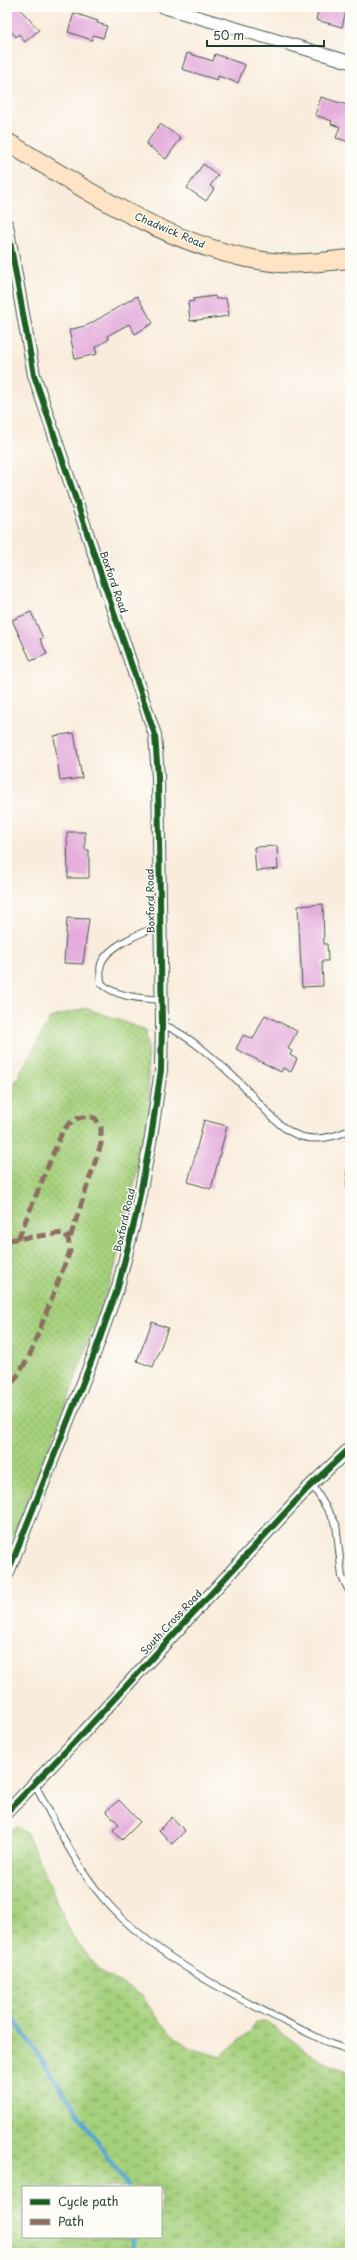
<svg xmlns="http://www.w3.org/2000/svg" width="357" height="2260" font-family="'Playpen Sans',sans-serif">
  <defs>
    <pattern id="grass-dots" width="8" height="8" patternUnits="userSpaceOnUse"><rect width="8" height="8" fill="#a5d07c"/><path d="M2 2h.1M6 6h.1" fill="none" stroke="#86aa66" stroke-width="1.8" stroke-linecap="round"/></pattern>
    <pattern id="wetland-marsh" width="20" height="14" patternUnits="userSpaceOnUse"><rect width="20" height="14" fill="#a5d07c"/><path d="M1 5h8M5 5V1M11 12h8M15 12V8" fill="none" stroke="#86aa66"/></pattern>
  </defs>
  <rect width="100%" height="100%" fill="#fdfcf7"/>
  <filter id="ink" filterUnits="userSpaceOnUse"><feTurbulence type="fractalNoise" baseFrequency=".025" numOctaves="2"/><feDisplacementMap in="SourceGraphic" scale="8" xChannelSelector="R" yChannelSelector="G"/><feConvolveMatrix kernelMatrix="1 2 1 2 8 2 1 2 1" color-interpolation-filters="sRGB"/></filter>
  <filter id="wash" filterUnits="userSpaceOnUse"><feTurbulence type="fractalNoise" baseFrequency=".012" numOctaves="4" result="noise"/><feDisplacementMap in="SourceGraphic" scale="16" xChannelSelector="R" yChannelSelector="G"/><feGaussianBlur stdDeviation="0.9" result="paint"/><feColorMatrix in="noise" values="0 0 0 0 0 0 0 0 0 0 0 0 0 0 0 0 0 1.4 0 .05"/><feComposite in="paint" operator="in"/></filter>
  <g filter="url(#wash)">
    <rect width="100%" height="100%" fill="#f9ecdc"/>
    <path fill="url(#grass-dots)" stroke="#628658" d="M86,1008L146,1030L150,1116L114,1270L61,1419L7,1549V1097L50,1018Z"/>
    <path fill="url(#wetland-marsh)" stroke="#628658" fill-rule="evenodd" d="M18,1827L27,1834L72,1936L100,1971L141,1995L166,2029L188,2047L220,2057L250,2031L256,2022L265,2021L319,2060L350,2072V2253H7V1831ZM23,2187H161V2237H23Z"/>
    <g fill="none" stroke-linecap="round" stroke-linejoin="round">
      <path stroke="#58a6d1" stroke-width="4.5" d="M7,2009L128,2187
        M133,2237L134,2253"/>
    </g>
    <g id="blocks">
      <path fill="#e4abdb" d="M12,7H18L39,30L25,42L19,34L16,37L7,26V11Z
        M319,7H347L342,27L316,20Z
        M74,13L98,21L97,23L107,26L103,38L93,35L92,40L68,32Z
        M187,53L213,61L215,54L245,65L238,83L218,76L217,80L182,69Z
        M321,97L347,105L350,104V142L336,138L340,127L331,124L332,121L315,115Z
        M160,124L181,138L166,159L146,144Z
        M203,164L218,175L210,186L214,189L206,201L187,188Z
        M137,296L153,323L135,334L129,324L107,336L109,339L95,348L97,354L75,359L69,330L88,325Z
        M215,296L216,299L226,298L229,316L190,321L188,302L194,301L193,299Z
        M31,612L43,638L40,639L47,654L31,661L12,620Z
        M74,733L82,778L60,781L54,736Z
        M67,832H85V850H89V878H68Z
        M277,846L278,869L256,871L254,847Z
        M323,904L324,944H327L328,961H322L323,986L302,987L298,906Z
        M67,918L89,919L83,964L64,963Z
        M265,1015L297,1031L288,1049L292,1051L290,1055L297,1059L291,1072L283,1068L281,1072L236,1049L243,1035L253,1039Z
        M204,1120L227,1126L211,1189L188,1182Z
        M152,1322L168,1328L153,1367L137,1361Z
        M119,1800L140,1822L122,1840L113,1830L119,1824L106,1811Z
        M172,1817L185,1831L172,1844L159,1830Z"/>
    </g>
  </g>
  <g filter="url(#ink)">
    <use href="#blocks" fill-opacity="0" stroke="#40574d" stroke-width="1"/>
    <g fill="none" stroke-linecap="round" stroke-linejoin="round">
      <defs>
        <path id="lane" d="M161,926C144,931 107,946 101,964C99,969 101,977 101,983C117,998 141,998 162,1000
          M162,1024C190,1036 215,1059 237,1080C274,1115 290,1157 350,1130
          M350,1172V1186
          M312,1484L336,1524L342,1577L350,1593
          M34,1783C55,1822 74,1863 103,1898C157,1962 256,2008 331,2044L350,2050"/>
        <path id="street" d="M163,7L350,62
          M7,225L34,375L155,735L158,777L162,1024L161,1070L151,1137L136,1215L118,1287L95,1352L7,1575
          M7,1812L84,1732L307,1489L350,1448"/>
        <path id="secondary" d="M7,142C90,192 181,254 280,263C303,265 327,261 350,259"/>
      </defs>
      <use href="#lane" stroke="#40574d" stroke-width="8"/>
      <use href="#street" stroke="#40574d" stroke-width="14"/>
      <use href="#secondary" stroke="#40574d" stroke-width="20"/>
      <use href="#lane" stroke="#fff" stroke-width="6"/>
      <use href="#street" stroke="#fff" stroke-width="12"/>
      <use href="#secondary" stroke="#fee4c5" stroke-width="18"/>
      <path stroke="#8d6e63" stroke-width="5" stroke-dasharray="10 5" stroke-linecap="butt" d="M18,1239L63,1130C73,1120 79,1114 95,1118L101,1127V1144L69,1241
        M7,1240L63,1233L68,1238L70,1251L29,1357L7,1392"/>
      <defs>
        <path id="cycleway" d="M7,225L34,375L155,735L158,777L162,1024L161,1070L151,1137L136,1215L118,1287L95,1352L7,1575
          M7,1812L84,1732L307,1489L350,1448"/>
      </defs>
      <use href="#cycleway" stroke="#fdfcf7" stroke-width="8"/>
      <use href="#cycleway" stroke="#1b5e20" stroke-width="6"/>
    </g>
  </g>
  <g text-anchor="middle" stroke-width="3" stroke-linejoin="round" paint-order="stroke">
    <g font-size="10" fill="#1f3d34" stroke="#fdfcf7">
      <text transform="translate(170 230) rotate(23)" y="4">Chadwick Road</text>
      <text transform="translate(114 582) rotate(71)" y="4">Boxford Road</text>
      <text transform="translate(150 901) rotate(-91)" y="4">Boxford Road</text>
      <text transform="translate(124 1220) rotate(-77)" y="4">Boxford Road</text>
      <text transform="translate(171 1622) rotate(-47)" y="4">South Cross Road</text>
    </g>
  </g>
  <rect width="357" height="2260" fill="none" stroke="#fdfcf7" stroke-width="24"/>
  <rect x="22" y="2186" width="140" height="52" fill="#fdfcf7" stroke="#a4b0a9"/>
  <rect x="30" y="2199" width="20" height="6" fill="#1b5e20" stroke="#a4b0a9"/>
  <text x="58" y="2206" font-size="12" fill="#1f3d34">Cycle path</text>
  <rect x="30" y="2219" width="20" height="6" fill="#8d6e63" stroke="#a4b0a9"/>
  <text x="58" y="2226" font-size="12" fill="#1f3d34">Path</text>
  <path d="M207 40v6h117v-6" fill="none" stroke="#1f3d34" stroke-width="2"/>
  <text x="213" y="40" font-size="12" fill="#1f3d34" stroke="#fdfcf7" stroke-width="3" paint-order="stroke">50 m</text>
</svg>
